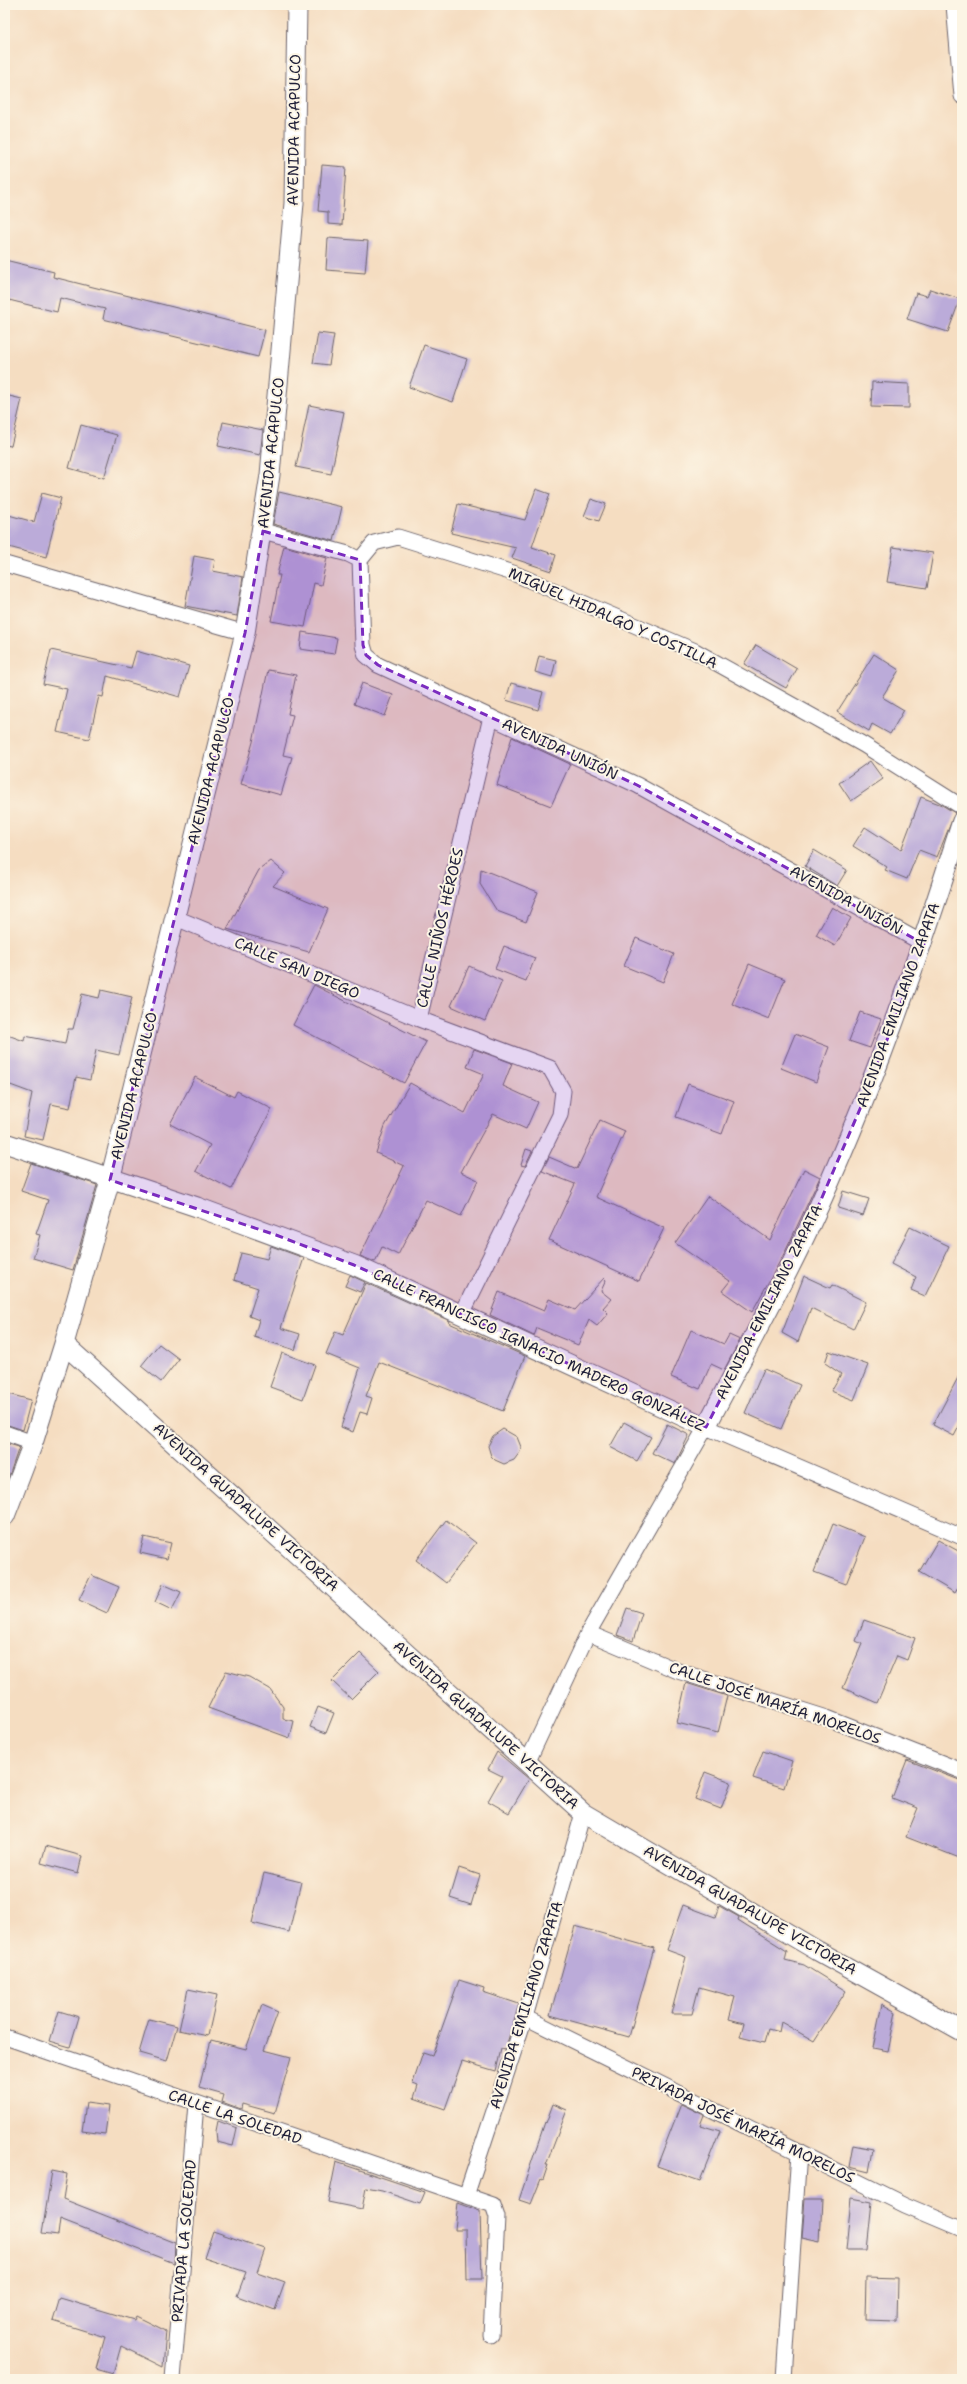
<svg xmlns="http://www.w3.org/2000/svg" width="967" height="2384" font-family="'Shantell Sans',sans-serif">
  <rect width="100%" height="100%" fill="#fcf5e5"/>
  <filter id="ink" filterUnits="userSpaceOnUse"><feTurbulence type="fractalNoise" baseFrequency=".025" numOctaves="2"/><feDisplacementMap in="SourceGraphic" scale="8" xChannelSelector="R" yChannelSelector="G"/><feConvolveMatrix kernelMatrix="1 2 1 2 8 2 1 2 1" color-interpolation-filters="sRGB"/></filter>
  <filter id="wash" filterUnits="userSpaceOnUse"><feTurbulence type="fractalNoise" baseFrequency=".012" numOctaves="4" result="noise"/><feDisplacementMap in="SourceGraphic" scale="16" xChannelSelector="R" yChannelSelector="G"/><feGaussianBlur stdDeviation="0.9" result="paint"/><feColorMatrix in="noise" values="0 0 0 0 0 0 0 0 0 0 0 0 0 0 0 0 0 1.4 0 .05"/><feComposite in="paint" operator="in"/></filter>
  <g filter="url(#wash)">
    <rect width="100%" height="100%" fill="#f5ddc1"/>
    <g id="blocks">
      <path fill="#bbabd9" d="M322,165L346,167L342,225L328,224V212L318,211Z
        M328,238L368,241L365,273L326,270Z
        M5,260L54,272L53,277L265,330L258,357L103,319L105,309L60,298L57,312L5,299Z
        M930,289L960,299L948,332L907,319L916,293L927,296Z
        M318,333L334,335L329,365L313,363Z
        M424,345L467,359L453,402L409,387Z
        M872,382L909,384V408L871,407Z
        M5,395L22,399L11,446L5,445Z
        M309,405L344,412L331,474L296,467Z
        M223,422L263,430L260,455L218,446Z
        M81,425L117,435L104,478L69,468Z
        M536,489L550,494L532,547L556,555L551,571L512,558L516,548L451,533L458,504L525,520Z
        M279,492L342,507L334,541L273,524Z
        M42,493L61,498L46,557L5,546V514L34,522Z
        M591,499L606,504L599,521L584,516Z
        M284,546L327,558L321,585L314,583L305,627L271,621L280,575H277Z
        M893,547L933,553L927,588L887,582Z
        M194,556L215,560L213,571L243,577L237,616L185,606Z
        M302,632L337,638L334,654L300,649Z
        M756,645L797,669L786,688L744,664Z
        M51,650L131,668L136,651L189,666L180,697L107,676L103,697L99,696L89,739L57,732L67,689L43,684Z
        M874,654L899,670L882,697L904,710L890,734L872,724L869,731L837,712Z
        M539,656L556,660L552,677L535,672Z
        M268,670L296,675L288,714L293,715L283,755L292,757L281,795L241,784L253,742Z
        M362,683L393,695L385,716L354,704Z
        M511,683L543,692L538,710L506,700Z
        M512,737L570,764L551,806L497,785Z
        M870,761L883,779L851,801L839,783Z
        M921,797L942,805L955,813L937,857L919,850L907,879L885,870L887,867L853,846L865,827L901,850Z
        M814,850L847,870L837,886L805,866Z
        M271,861L285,873L273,886L328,909L309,952L227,929L259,870Z
        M481,869L538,892L526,922L497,911L480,884Z
        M832,907L851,918L835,946L816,935Z
        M636,938L674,954L663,982L624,966Z
        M504,946L535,958L526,981L495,969Z
        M749,964L785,979L769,1019L732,1004Z
        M469,966L502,981L485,1021L451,1006Z
        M314,985L426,1042L404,1083L293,1025Z
        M101,990L132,997L119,1055L96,1050L90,1080L76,1077L70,1108L51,1104L43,1140L24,1136L32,1093L5,1083V1034L24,1041L25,1036L65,1044L68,1029H73L82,994L99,998Z
        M860,1012L881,1019L870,1048L849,1041Z
        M795,1034L829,1047L816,1082L781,1068Z
        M474,1049L512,1063L503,1086L538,1102L526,1129L493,1114L461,1172L478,1180L461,1216L426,1200L398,1255L382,1247L375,1262L360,1256L404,1166L376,1153L385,1126L410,1083L465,1113L484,1074L467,1067Z
        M195,1077L234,1097L237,1091L272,1109L231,1189L196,1171L210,1145L170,1124Z
        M688,1084L734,1101L722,1134L676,1117Z
        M600,1120L625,1131L596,1197L664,1228L639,1281L549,1240L575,1184L542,1171L549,1157L577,1169Z
        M526,1149L532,1151L525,1166L521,1165Z
        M31,1163L97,1185L73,1270L33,1258L40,1235L36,1234L48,1200L21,1191Z
        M804,1169L820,1177L786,1250L752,1312L722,1291L730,1281L675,1243L708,1196L770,1240Z
        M843,1191L869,1199L863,1216L838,1208Z
        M910,1227L949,1246L925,1296L911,1290L916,1277L891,1264Z
        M271,1246L304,1258L281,1328L300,1334L295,1350L254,1337L259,1320L249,1316L258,1288L234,1280L241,1253L267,1259Z
        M350,1275L365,1282L360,1292L345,1286Z
        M804,1276L830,1288L832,1285L866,1302L853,1329L811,1308L798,1342L782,1333Z
        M604,1278L606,1280L601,1291L611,1299L603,1308L608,1313L597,1326L589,1320L578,1345L537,1328L534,1336L490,1315L499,1292L544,1311L549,1299L575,1310Z
        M366,1283L450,1321L449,1323L525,1356L503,1411L379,1362L366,1396L372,1398L367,1414L360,1412L353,1432L341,1427L360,1368L326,1354L335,1332L343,1335Z
        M691,1330L724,1344L729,1335L740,1340L724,1370L711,1364L700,1389L671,1377Z
        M159,1344L179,1359L161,1382L141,1366Z
        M829,1351L868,1365L854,1400L831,1391L841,1374L825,1363Z
        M282,1353L315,1365L303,1399L270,1387Z
        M764,1369L800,1385L781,1429L745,1413Z
        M962,1370V1421L954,1436L933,1425Z
        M5,1393L31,1400L23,1430L5,1424Z
        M624,1422L651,1437L637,1461L610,1447Z
        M667,1424L689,1435L675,1464L652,1453Z
        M503,1429L517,1437L521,1447L520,1452L514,1460L504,1464L495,1460L491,1456L488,1446L493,1436Z
        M5,1443L19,1447L8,1479L5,1478Z
        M446,1520L476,1543L446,1583L416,1560Z
        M833,1524L865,1537L846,1584L814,1572Z
        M144,1537L171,1543L167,1559L140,1553Z
        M938,1540L962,1553V1581L955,1593L919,1572Z
        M91,1575L119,1587L107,1613L79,1600Z
        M163,1584L181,1592L172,1610L155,1602Z
        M627,1608L642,1613L633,1641L617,1635Z
        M864,1620L915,1638L907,1660L897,1656L877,1703L843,1688L862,1644L856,1641Z
        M360,1653L379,1671L351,1699L332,1681Z
        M226,1671L249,1677L270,1689L283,1707V1719L294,1721L290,1738L208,1708Z
        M686,1683L727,1696L718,1733L677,1723Z
        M318,1707L334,1713L326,1733L310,1727Z
        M763,1751L792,1761L784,1788L753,1778Z
        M497,1752L529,1779L509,1813L488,1801L502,1776L488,1769Z
        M907,1760L962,1781V1859L906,1837L918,1808L892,1798Z
        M705,1772L731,1782L721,1809L695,1799Z
        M46,1846L82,1856L78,1873L41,1863Z
        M459,1868L480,1875L471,1905L450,1898Z
        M264,1873L301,1882L289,1932L252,1923Z
        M683,1905L715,1917L719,1906L721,1907L739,1917L738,1920L787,1951L785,1960L804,1965L846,1991L814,2041L781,2022L779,2032L768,2029L764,2043L740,2037L744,2023L729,2019L735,1997L699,1987L692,2014H671L686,1957L667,1950Z
        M575,1926L654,1948L629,2037L550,2015Z
        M459,1980L484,1988L483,1992L519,2004L505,2050L501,2049L496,2071L462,2061L445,2109L414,2098L418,2085L413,2083L423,2053L432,2056Z
        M188,1989L217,1995L208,2036L179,2030Z
        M882,2004L896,2012L888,2051L873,2048Z
        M262,2005L278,2012L264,2050L291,2057L275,2113L242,2104L241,2109L222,2102L224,2095L199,2088L211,2040L246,2049Z
        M59,2011L79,2017L70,2047L50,2041Z
        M149,2019L177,2026L167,2061L139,2053Z
        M86,2103L109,2106L105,2134L82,2131Z
        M553,2104L567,2110L546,2165H548L543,2180L541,2179L531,2204L519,2200L545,2122L546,2123Z
        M681,2104L704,2115L700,2125L720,2131L700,2181L657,2166Z
        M218,2121L237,2128L233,2146L217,2142L216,2131Z
        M853,2145L873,2149L869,2172L849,2167Z
        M336,2162L425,2192L420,2204L382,2191L366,2188L362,2209L328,2202Z
        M52,2171L67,2174L63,2199L175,2243L174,2263L60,2219L58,2235L42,2233Z
        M851,2198L872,2202L867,2250H846Z
        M805,2199H822L820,2242L802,2238Z
        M458,2203L480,2211L482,2279H467L466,2229H455Z
        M213,2231L265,2249L257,2272L285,2282L275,2310L237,2296L246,2272L204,2258Z
        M866,2278L898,2279L897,2321L865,2320Z
        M60,2298L134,2320L136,2316L166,2331L163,2367L121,2346L113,2374L96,2369L105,2337L53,2321Z"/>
    </g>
  </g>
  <g filter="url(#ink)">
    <use href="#blocks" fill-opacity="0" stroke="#6c636a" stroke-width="1"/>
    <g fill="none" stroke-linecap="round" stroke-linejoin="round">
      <defs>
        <path id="minor" d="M954,5L962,96
          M263,531L348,554L360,560
          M360,560L363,645L366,655L378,665L637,785L924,944
          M360,560L374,543L398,537L513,573L695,651L864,745L962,807
          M5,564L245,633
          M176,918L419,1019L550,1068L563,1091L560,1115L462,1314
          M419,1019L491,717
          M5,1433L33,1443
          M588,1633L678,1671L827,1718L962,1771
          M528,1761L588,1633L706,1427L962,1537
          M525,2017L905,2205L962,2229
          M5,2037L493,2205L497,2217L491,2335
          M466,2196L525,2017L583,1813
          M173,2379L196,2104
          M784,2379L799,2152"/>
        <path id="tertiary" d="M5,1143L197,1207L354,1265L706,1427C740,1361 777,1296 808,1230C870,1097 918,960 962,821
          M64,1344L583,1813L818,1951L962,2031
          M5,1516L33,1443L64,1344L110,1180L245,633L270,475L294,203L297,5"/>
      </defs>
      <use href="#minor" stroke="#6c636a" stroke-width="17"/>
      <use href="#tertiary" stroke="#6c636a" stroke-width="21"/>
      <use href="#minor" stroke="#fff" stroke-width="15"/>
      <use href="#tertiary" stroke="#fff" stroke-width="19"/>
    </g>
  </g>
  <path fill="#7b2cbf" fill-opacity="0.2" stroke="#7b2cbf" stroke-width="3" stroke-dasharray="8 5" stroke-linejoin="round" d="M263,531L360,560L363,645L366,655L378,665L637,785L924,944L863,1102L808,1230L706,1427L354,1265L276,1235L110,1180L245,633Z"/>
  <g text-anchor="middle" stroke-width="4" stroke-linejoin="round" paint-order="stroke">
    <g font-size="15" fill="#22223b" stroke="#fcf5e5">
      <text transform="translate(294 130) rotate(-89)" y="5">AVENIDA ACAPULCO</text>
      <text transform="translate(271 453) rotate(-84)" y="5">AVENIDA ACAPULCO</text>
      <text transform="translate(613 618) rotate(24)" y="5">MIGUEL HIDALGO Y COSTILLA</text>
      <text transform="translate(560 749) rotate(25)" y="5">AVENIDA UNIÓN</text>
      <text transform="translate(211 771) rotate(-76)" y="5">AVENIDA ACAPULCO</text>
      <text transform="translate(846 900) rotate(29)" y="5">AVENIDA UNIÓN</text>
      <text transform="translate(440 928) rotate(-77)" y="5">CALLE NIÑOS HÉROES</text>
      <text transform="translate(297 968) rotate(23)" y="5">CALLE SAN DIEGO</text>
      <text transform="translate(898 1005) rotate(-70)" y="5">AVENIDA EMILIANO ZAPATA</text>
      <text transform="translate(134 1086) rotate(-76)" y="5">AVENIDA ACAPULCO</text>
      <text transform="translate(769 1302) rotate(-63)" y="5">AVENIDA EMILIANO ZAPATA</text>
      <text transform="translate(539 1350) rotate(25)" y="5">CALLE FRANCISCO IGNACIO MADERO GONZÁLEZ</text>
      <text transform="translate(246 1507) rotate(42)" y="5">AVENIDA GUADALUPE VICTORIA</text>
      <text transform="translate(775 1703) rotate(19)" y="5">CALLE JOSÉ MARÍA MORELOS</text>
      <text transform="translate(486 1725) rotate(42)" y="5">AVENIDA GUADALUPE VICTORIA</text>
      <text transform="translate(750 1910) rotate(30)" y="5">AVENIDA GUADALUPE VICTORIA</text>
      <text transform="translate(526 2005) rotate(-73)" y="5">AVENIDA EMILIANO ZAPATA</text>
      <text transform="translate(235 2117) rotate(19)" y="5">CALLE LA SOLEDAD</text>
      <text transform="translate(743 2125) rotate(26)" y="5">PRIVADA JOSÉ MARÍA MORELOS</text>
      <text transform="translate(184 2241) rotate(-85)" y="5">PRIVADA LA SOLEDAD</text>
    </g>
  </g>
  <rect width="967" height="2384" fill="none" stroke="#fcf5e5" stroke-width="20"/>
</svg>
